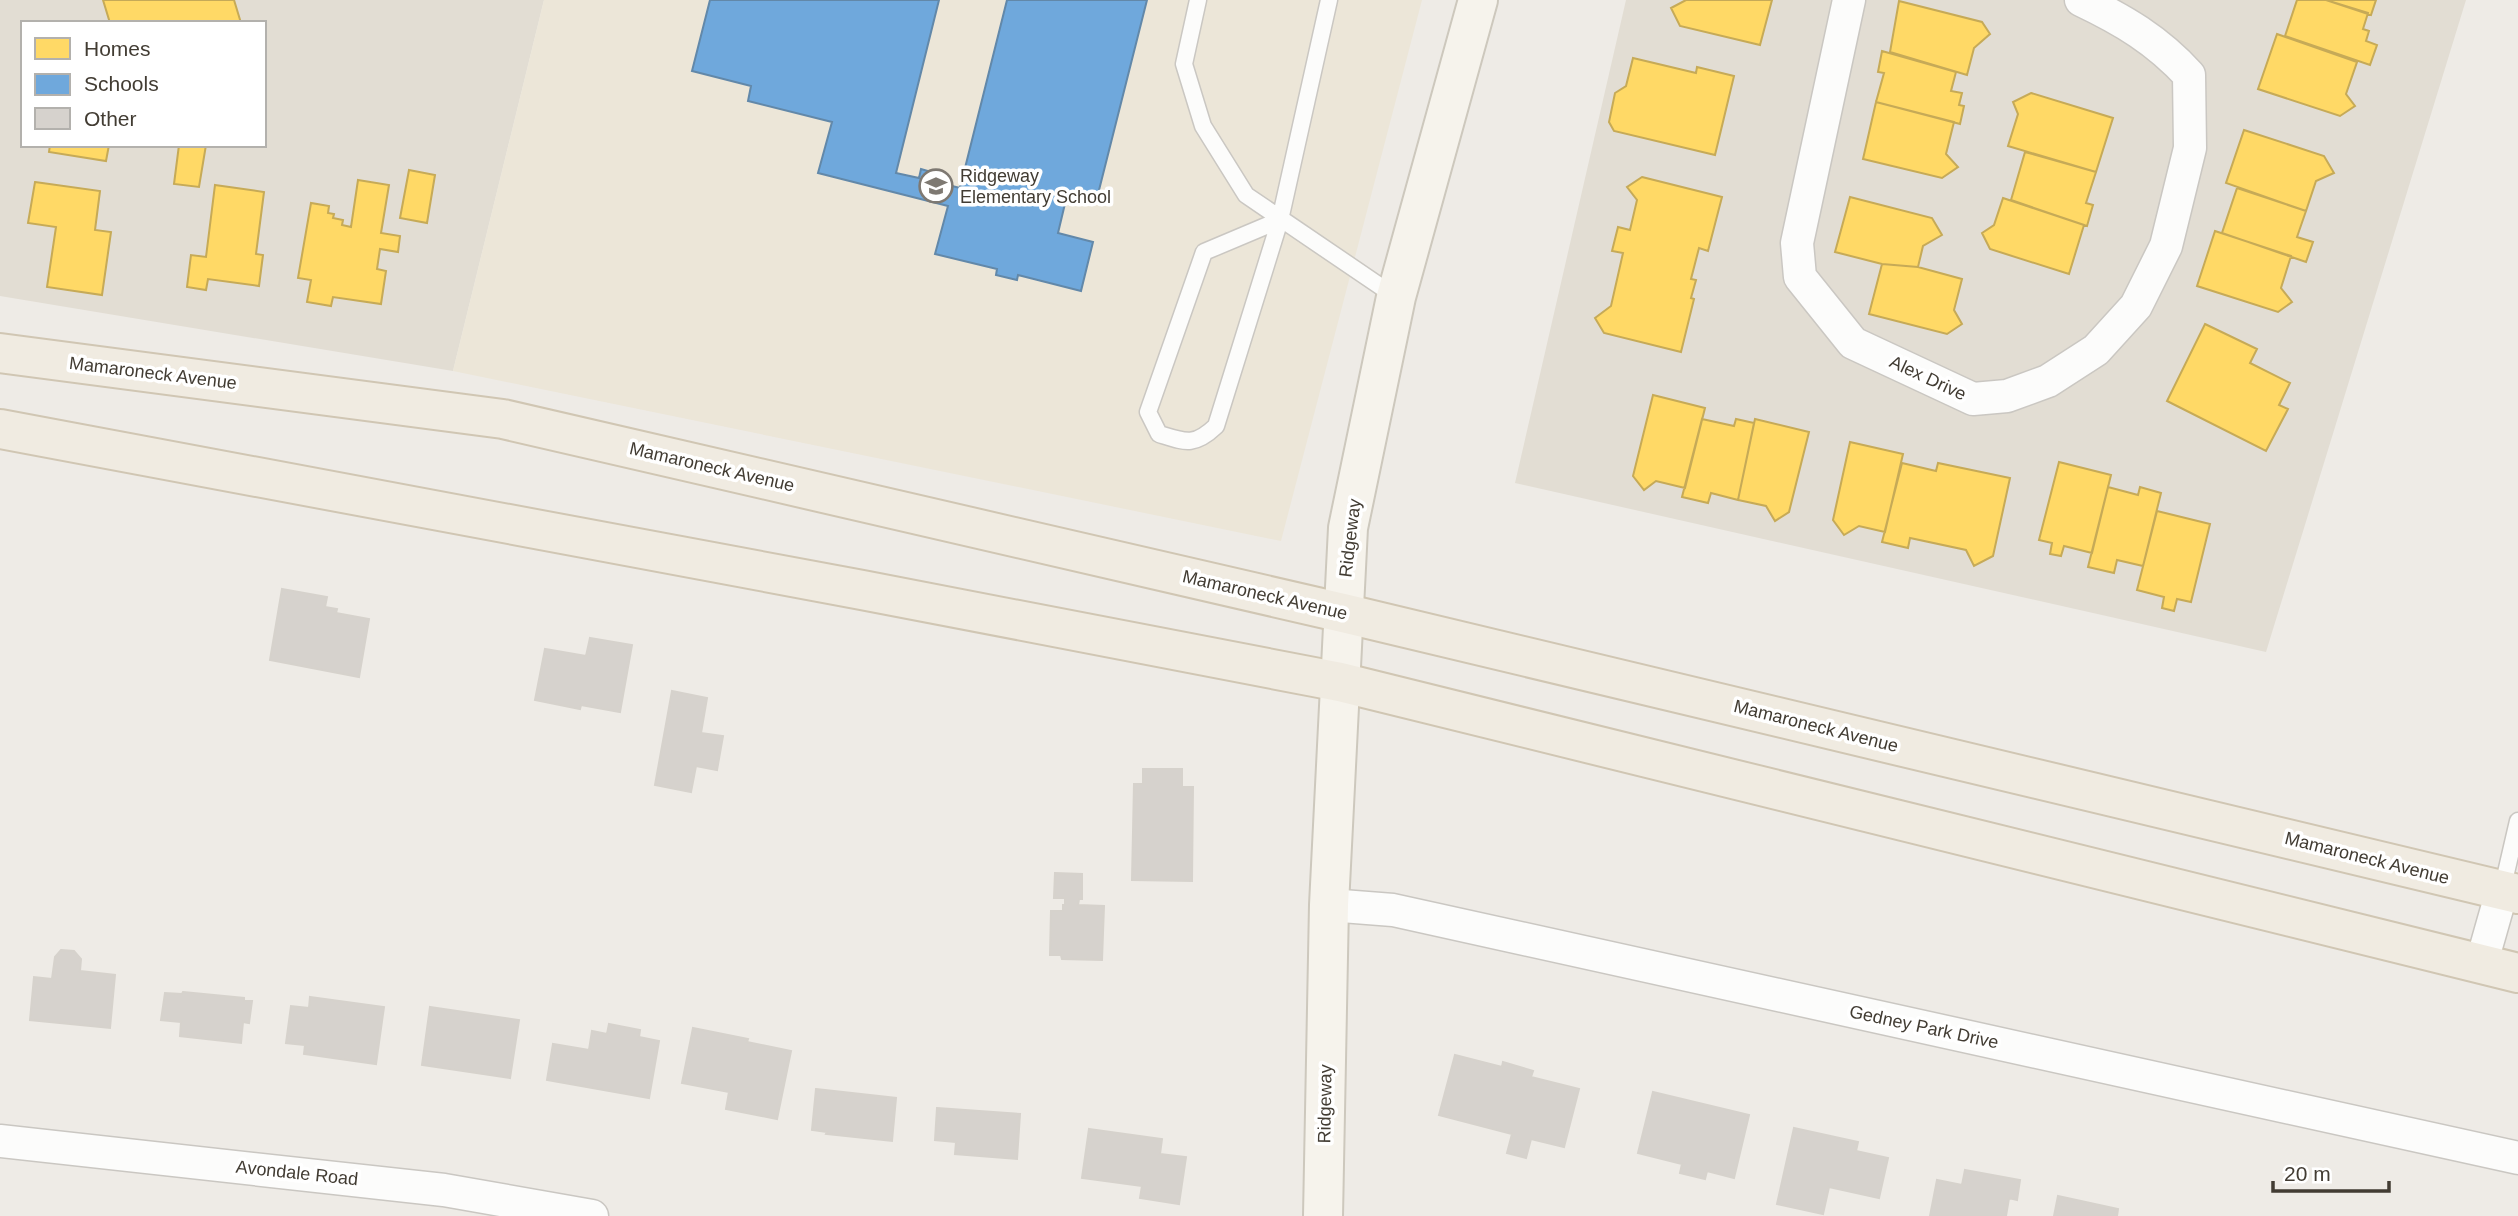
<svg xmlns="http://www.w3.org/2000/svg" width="2518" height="1216" font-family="Helvetica,sans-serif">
  <rect width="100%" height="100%" fill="#eeebe6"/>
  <path fill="#e2ddd3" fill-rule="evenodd" d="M0,0H544L453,371L0,296ZM23,23H264V145H23Z
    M1626,0H2466L2266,652L1515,483Z"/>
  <path fill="#ece6d8" d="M544,0H1422L1281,541L453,371Z"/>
  <path fill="#ffd966" stroke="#c6aa57" stroke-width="2" d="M103,0H234L241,23H110Z
    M1686,0H1772L1760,45L1680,26L1671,8Z
    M2297,0H2326L2368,13L2363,29L2369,31L2366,41L2377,45L2370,65L2285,36Z
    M2326,0H2376L2371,15Z
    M1899,1L1982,22L1990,34L1974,48L1967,75L1890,52Z
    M2277,34L2357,62L2346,94L2355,106L2340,116L2258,89Z
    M1882,51L1956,72L1951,91L1962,93L1959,105L1964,106L1960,124L1876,102L1884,73L1878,72Z
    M1633,58L1696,73L1697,67L1734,76L1715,155L1614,131L1609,122L1615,93L1626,86Z
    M2031,93L2113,118L2096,172L2008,146L2018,114L2013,102Z
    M1876,102L1954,122L1946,154L1958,167L1942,178L1863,159Z
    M2244,130L2324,156L2334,173L2316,181L2306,211L2226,183Z
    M50,145H109L106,161L49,152Z
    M179,145H206L199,187L174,184Z
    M2025,152L2096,172L2086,203L2093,205L2087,226L2011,200Z
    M409,170L435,175L427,223L400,218Z
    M1642,177L1722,197L1708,251L1699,248L1691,279L1696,280L1691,298L1694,299L1681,352L1604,333L1595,318L1611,306L1623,253L1612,251L1618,227L1630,230L1637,200L1627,187Z
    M358,180L389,185L381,233L400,236L398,252L380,249L377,269L386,271L381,304L333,297L331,306L307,302L311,280L298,278L311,203L329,206L328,213L334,214L333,218L343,220L342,225L351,227Z
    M35,182L100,191L95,230L111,232L102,295L47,287L56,227L28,223Z
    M215,185L264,192L256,254L263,255L259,286L208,279L206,290L187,287L191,255L206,257Z
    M2237,188L2306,211L2297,237L2313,242L2306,262L2222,233Z
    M1850,197L1932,218L1942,235L1923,246L1918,267L1882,264L1835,252Z
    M2003,198L2084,225L2069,274L1990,249L1982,233L1994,225Z
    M2215,231L2291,256L2281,288L2292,302L2278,312L2197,286Z
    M1882,264L1918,267L1962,279L1954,310L1962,324L1947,334L1869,314Z
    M2205,324L2257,349L2250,363L2290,383L2279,405L2288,409L2266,451L2167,401Z
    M1653,395L1705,408L1685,488L1656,481L1644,490L1633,476Z
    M1702,419L1734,426L1736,419L1754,423L1738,500L1711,493L1708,503L1682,497Z
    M1755,419L1809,432L1789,512L1775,521L1766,506L1738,500Z
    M1850,442L1903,454L1885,532L1859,526L1844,535L1833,520Z
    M2059,462L2111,475L2092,553L2064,546L2061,556L2050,554L2052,543L2039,540Z
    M1902,463L1936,471L1938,463L2010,478L1993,556L1974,566L1966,550L1910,538L1908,548L1882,542Z
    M2108,487L2138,495L2140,487L2161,493L2143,566L2117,560L2114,573L2088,567Z
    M2157,511L2210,524L2191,602L2177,599L2174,611L2162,608L2164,597L2137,590Z"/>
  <path fill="#6fa8dc" stroke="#6288a9" stroke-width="2" d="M710,0H939L896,173L919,178L921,169L938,174L936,182L960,188L1007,0H1147L1097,198L1068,191L1058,233L1093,242L1081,291L1018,275L1017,280L996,275L997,269L935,254L948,206L818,173L832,122L748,101L751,86L692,71Z"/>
  <path fill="#d6d2cd" stroke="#d6d2cc" stroke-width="2" d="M282,589L327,597L325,607L337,609L336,613L369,619L359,677L270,660Z
    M590,638L632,645L620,712L581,705L580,709L535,700L545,649L586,656Z
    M672,691L707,698L701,733L723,736L717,770L696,766L691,792L655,785Z
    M1143,769H1182V787H1193L1192,881L1132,880L1134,784H1143Z
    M1055,873L1082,874V899H1079L1078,905L1104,906L1102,960L1062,959L1061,955H1050L1051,911H1063V905H1065V898H1054Z
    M61,950L74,951L81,959L80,971L115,975L110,1028L30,1020L34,977L52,979L55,957Z
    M183,992L244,998V1001H252L249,1023L243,1022L241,1043L180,1036L181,1022L161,1020L165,993L182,994Z
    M310,997L384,1007L376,1064L304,1054L305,1045L286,1043L291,1006L309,1008Z
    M430,1007L519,1020L510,1078L422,1065Z
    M609,1024L640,1030L639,1037L659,1041L649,1098L547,1080L553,1044L589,1050L592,1031L607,1034Z
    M693,1028L748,1039L747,1042L791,1051L777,1119L726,1109L729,1092L682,1083Z
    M1455,1055L1502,1067L1503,1062L1533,1071L1531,1077L1579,1089L1564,1147L1531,1139L1526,1158L1507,1153L1512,1134L1439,1115Z
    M816,1089L896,1098L892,1141L826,1134L827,1132L812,1130Z
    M1653,1092L1749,1115L1734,1178L1707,1171L1705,1179L1680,1173L1682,1164L1638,1153Z
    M937,1108L1020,1114L1017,1159L955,1154L956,1142L935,1140Z
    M1794,1128L1858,1142L1856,1151L1888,1158L1879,1198L1829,1187L1823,1214L1777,1204Z
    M1089,1129L1162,1139L1160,1154L1186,1157L1179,1204L1140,1198L1142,1186L1082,1178Z
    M1965,1170L2020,1180L2017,1200L2009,1198L2006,1216H1930L1937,1180L1962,1185Z
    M2058,1196L2118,1209L2117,1216H2054Z"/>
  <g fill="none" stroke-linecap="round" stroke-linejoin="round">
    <defs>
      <path id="lane" d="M1198,0L1184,64L1203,126L1246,195L1396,297
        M1280,220L1204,252L1148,412L1159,434C1185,442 1194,447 1216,426L1280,220L1329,0
        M2502,890L2518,821"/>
      <path id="street" d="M1849,0L1797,243L1800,277L1853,343L1973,399L2007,396L2048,381L2096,350L2136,306L2166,246L2190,148L2189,75C2157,40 2123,20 2081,0
        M1329,905L1393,910L2518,1158
        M2481,965L2502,891
        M0,1141L444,1190L592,1216"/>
      <path id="secondary" d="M1323,1216L1329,905L1348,528L1396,297L1478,0"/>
      <path id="primary" d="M0,353L503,419L1343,613L2518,894
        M0,429L862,590L1340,682L2518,973"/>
    </defs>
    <use href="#lane" stroke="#cac7c2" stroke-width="19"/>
    <use href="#street" stroke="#cac7c2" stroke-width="35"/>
    <use href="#secondary" stroke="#cdc8bd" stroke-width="42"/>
    <use href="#primary" stroke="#d0c6b3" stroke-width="42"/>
    <use href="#lane" stroke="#fcfcfb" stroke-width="16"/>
    <use href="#street" stroke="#fcfcfb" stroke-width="32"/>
    <use href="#secondary" stroke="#f6f3ec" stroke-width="38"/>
    <use href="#primary" stroke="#f0ebe1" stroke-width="38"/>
  </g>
  <defs>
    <symbol id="school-ring" viewBox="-11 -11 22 22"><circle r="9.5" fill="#fff" stroke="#7e7972" stroke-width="1.5"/><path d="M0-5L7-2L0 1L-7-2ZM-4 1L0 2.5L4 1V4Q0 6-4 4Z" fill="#7e7972"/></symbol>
  </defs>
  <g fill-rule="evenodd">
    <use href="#school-ring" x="917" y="167" width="38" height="38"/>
  </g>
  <g text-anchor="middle" stroke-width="7" stroke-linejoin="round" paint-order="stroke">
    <g font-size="18" fill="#423c33" stroke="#fff" text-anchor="start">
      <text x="960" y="182">Ridgeway<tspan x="960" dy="21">Elementary School</tspan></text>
    </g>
    <g font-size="18" fill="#423c33" stroke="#fff">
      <text transform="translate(153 373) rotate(7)" y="6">Mamaroneck Avenue</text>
      <text transform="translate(1928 378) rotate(25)" y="6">Alex Drive</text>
      <text transform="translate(712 467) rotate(13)" y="6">Mamaroneck Avenue</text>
      <text transform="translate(1350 538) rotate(-83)" y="6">Ridgeway</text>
      <text transform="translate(1265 595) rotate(13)" y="6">Mamaroneck Avenue</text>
      <text transform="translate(1816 726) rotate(14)" y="6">Mamaroneck Avenue</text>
      <text transform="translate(2367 858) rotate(14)" y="6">Mamaroneck Avenue</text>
      <text transform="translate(1924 1027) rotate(12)" y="6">Gedney Park Drive</text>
      <text transform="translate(1325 1104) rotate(-89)" y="6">Ridgeway</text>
      <text transform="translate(297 1173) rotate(6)" y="6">Avondale Road</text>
    </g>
  </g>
  <rect x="21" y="21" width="245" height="126" fill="#ffffff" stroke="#b3b1ad" stroke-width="2"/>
  <rect x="35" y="38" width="35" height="21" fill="#ffd966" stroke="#b3b1ad" stroke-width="2"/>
  <text x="84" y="56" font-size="21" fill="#423c33">Homes</text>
  <rect x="35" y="74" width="35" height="21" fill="#6fa8dc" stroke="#b3b1ad" stroke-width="2"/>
  <text x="84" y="91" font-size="21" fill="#423c33">Schools</text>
  <rect x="35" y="108" width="35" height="21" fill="#d6d2cd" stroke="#b3b1ad" stroke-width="2"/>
  <text x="84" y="126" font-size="21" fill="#423c33">Other</text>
  <path d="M2273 1181v10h116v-10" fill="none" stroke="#423c33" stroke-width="3.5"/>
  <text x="2284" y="1181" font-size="21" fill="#423c33" stroke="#ffffff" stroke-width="5" paint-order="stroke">20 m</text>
</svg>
